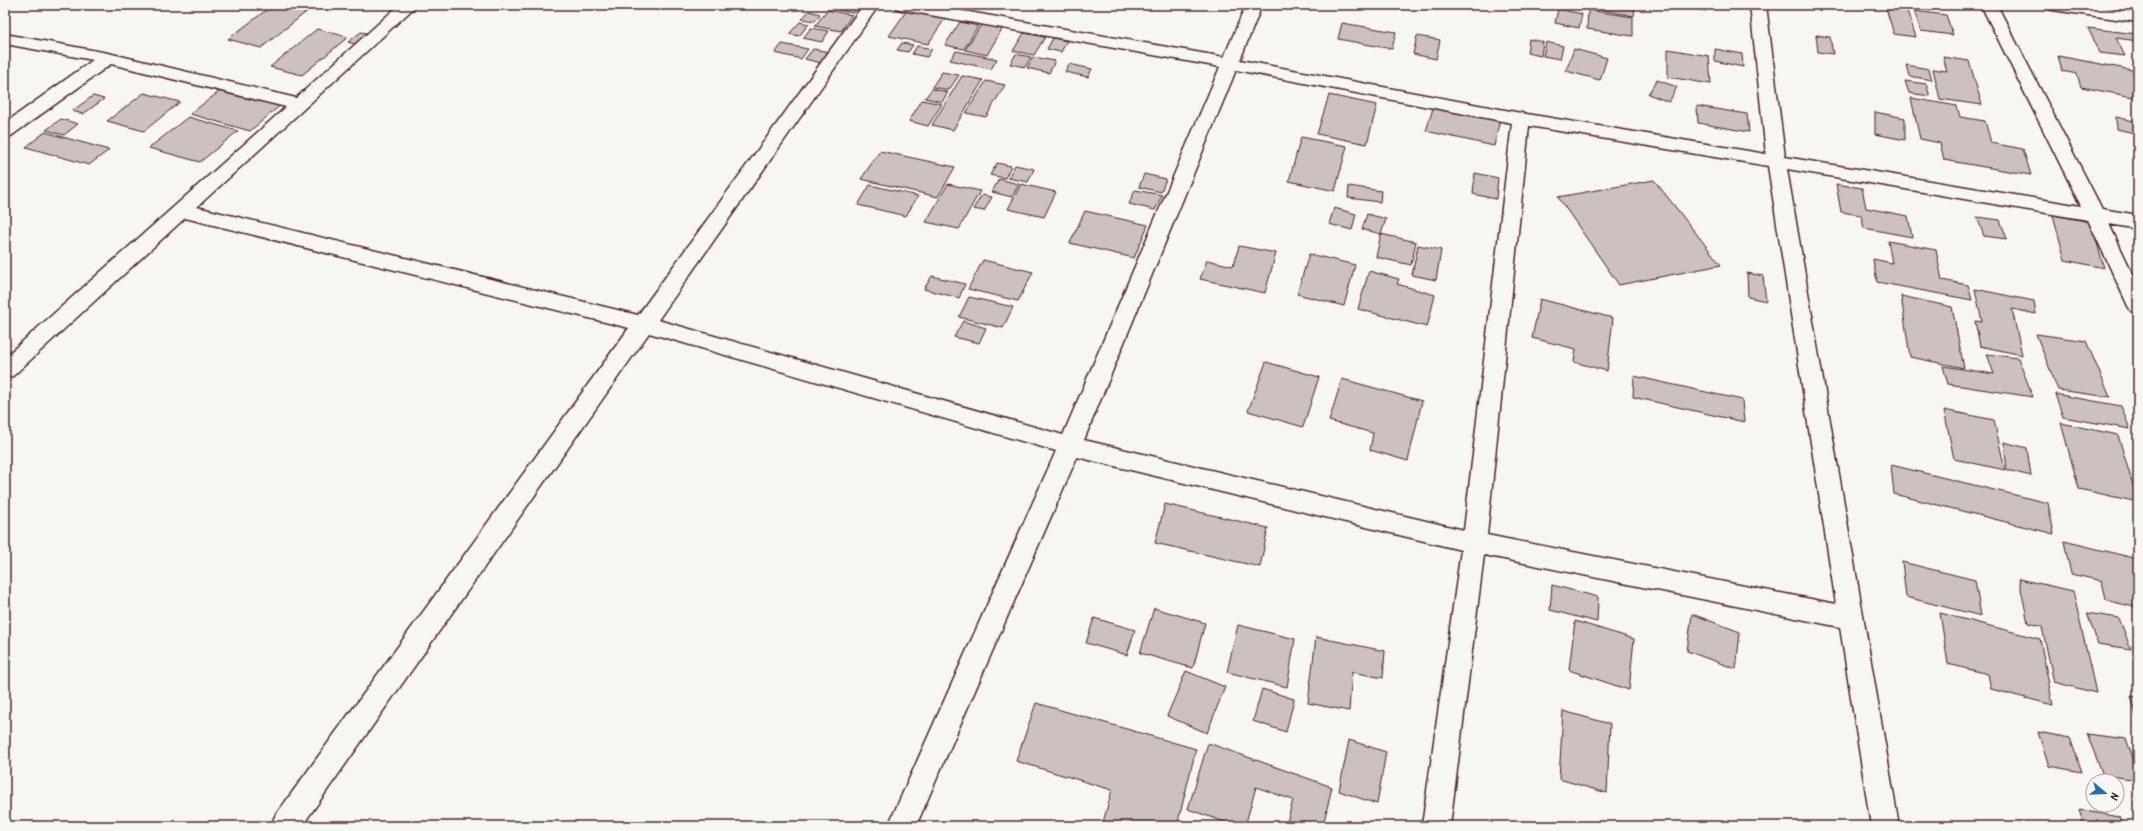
<svg xmlns="http://www.w3.org/2000/svg" width="2143" height="831" font-family="Kalam,sans-serif">
  <rect width="100%" height="100%" fill="#f6f6f2"/>
  <filter id="ink" filterUnits="userSpaceOnUse"><feTurbulence type="fractalNoise" baseFrequency=".025" numOctaves="2"/><feDisplacementMap in="SourceGraphic" scale="8" xChannelSelector="R" yChannelSelector="G"/><feConvolveMatrix kernelMatrix="1 2 1 2 8 2 1 2 1" color-interpolation-filters="sRGB"/></filter>
  <g filter="url(#ink)">
    <path fill="#ccc1c0" stroke="#4a1f2b" d="M273,5H315L261,48L228,39Z
      M841,5H859L853,13L838,10Z
      M1597,5H1635L1634,16L1596,9Z
      M1677,5H1706V11Z
      M1885,5H1905L1916,37L1894,34Z
      M1558,9L1582,14L1579,28L1555,23Z
      M827,10L852,15L841,31L815,26Z
      M907,10L946,17L928,44L889,36Z
      M1588,10L1633,17V36L1587,29Z
      M809,11L820,14L815,21L802,19Z
      M1914,11L1946,15L1953,35L1921,31Z
      M800,22L809,24L799,36L789,34Z
      M960,22L978,26L964,49L945,45Z
      M1342,23L1396,32L1392,49L1338,39Z
      M981,25L1002,29L987,55L965,50Z
      M811,28L829,31L822,42L803,38Z
      M2088,28L2136,34L2138,41L2116,38L2125,56L2100,53Z
      M317,29L348,37L302,75L270,67Z
      M361,32L372,34L358,45L348,42Z
      M1024,33L1045,37L1034,55L1013,51Z
      M1816,35L1830,37L1833,54L1818,52Z
      M1417,36L1440,40L1436,59L1413,54Z
      M1053,38L1067,41L1061,52L1047,49Z
      M1529,39L1543,42L1541,56L1527,53Z
      M1546,42L1563,46L1560,59L1543,56Z
      M902,43L913,45L908,52L897,50Z
      M782,44L808,49L801,59L775,53Z
      M917,46L932,49L927,57L912,54Z
      M813,49L829,52L821,63L805,59Z
      M1574,49L1607,58L1600,80L1566,71Z
      M1668,49L1709,56L1711,84L1668,77Z
      M1715,49L1742,54L1743,67L1715,61Z
      M956,51L997,59L991,69L950,60Z
      M1016,54L1031,57L1025,67L1010,64Z
      M2058,56L2132,70L2138,90V98L2081,87L2077,74L2062,71Z
      M1033,57L1055,61L1049,73L1027,68Z
      M1943,57L1969,61L1982,105L1940,99L1933,69L1947,71Z
      M1069,64L1092,69L1088,77L1065,72Z
      M1906,65L1929,69L1932,80L1909,76Z
      M942,72L959,75L949,90L932,87Z
      M962,76L983,80L953,130L932,125Z
      M1657,80L1677,87L1669,102L1648,94Z
      M986,81L1005,85L986,117L966,113Z
      M1905,81L1926,84L1930,96L1909,93Z
      M224,88L283,103L250,131L190,114Z
      M932,89L948,92L942,102L925,98Z
      M144,93L180,102L144,131L107,121Z
      M1329,95L1377,105L1367,144L1317,134Z
      M93,96L104,99L83,114L72,111Z
      M1911,98L1957,106L1960,117L1985,121L1991,143L2023,149L2031,175L1944,160L1940,143L1920,139Z
      M922,100L942,104L928,126L909,121Z
      M1434,105L1500,119L1494,146L1426,131Z
      M1697,106L1747,114L1749,132L1698,123Z
      M1875,112L1905,118V140L1875,134Z
      M188,117L238,131L200,162L149,148Z
      M2116,117L2138,122V134L2117,129Z
      M61,119L78,124L64,135L46,130Z
      M45,132L109,150L89,165L26,147Z
      M1301,137L1347,146L1335,191L1289,181Z
      M880,151L955,167L938,197L861,179Z
      M997,163L1011,166L1005,178L990,175Z
      M1015,165L1034,169L1028,182L1008,178Z
      M1475,173L1498,178L1496,199L1473,194Z
      M1144,174L1166,179L1161,192L1139,187Z
      M999,179L1019,184L1012,197L992,192Z
      M1654,180L1721,265L1619,285L1558,197Z
      M948,184L980,191L959,229L926,222Z
      M1021,184L1056,192L1044,217L1008,209Z
      M1836,184L1862,188L1866,208L1908,216L1912,237L1864,228L1861,215L1841,212Z
      M870,185L918,196L906,216L858,205Z
      M1349,186L1381,191L1380,202L1348,198Z
      M1135,190L1162,195L1155,210L1129,204Z
      M982,195L992,197L984,211L973,209Z
      M1334,208L1356,214L1352,230L1329,224Z
      M1085,211L1148,225L1134,258L1070,243Z
      M1367,214L1386,219L1381,234L1362,229Z
      M2053,215L2091,222L2104,268L2065,260Z
      M1977,217L2000,220L2007,239L1984,236Z
      M1381,234L1416,242L1411,265L1376,257Z
      M1888,241L1936,250L1942,280L1968,285L1972,300L1877,282L1873,259L1892,263Z
      M1418,245L1441,250L1436,280L1412,275Z
      M1239,246L1276,253L1265,293L1200,279L1207,260L1233,266Z
      M1309,254L1355,265L1344,306L1297,294Z
      M983,260L1033,272L1018,301L968,289Z
      M1369,271L1399,279L1397,284L1435,295L1427,327L1358,309Z
      M1747,273L1763,276L1766,301L1748,297Z
      M932,276L965,284L959,298L924,289Z
      M1975,289L2034,301L2036,314L2012,309L2022,355L1980,346L1975,321L1982,322Z
      M1901,296L1952,307L1964,368L1910,357Z
      M969,297L1013,307L1003,328L959,317Z
      M1540,299L1613,318L1607,371L1574,362L1576,349L1532,338Z
      M963,321L986,328L979,343L954,337Z
      M2036,334L2086,341L2110,397L2058,390Z
      M1987,354L2018,358L2033,397L1948,384L1943,366L1994,374Z
      M1266,362L1319,377L1303,427L1248,411Z
      M1634,376L1742,400L1744,422L1633,397Z
      M1342,379L1422,401L1408,461L1370,450L1373,433L1329,421Z
      M2055,394L2121,406L2130,429L2063,417Z
      M1944,410L1994,420L2005,470L1954,459Z
      M2061,423L2118,435L2138,502L2079,489Z
      M2004,442L2027,448L2031,476L2007,470Z
      M1891,465L2048,503L2054,534L1894,494Z
      M1165,504L1268,528L1260,567L1155,543Z
      M2064,541L2138,559V608L2106,600L2102,581L2071,574Z
      M1902,562L1975,580L1981,616L1906,597Z
      M2019,579L2073,591L2096,693L2054,682L2042,627L2028,623Z
      M1552,585L1598,597L1597,622L1550,610Z
      M1154,608L1205,623L1193,668L1140,653Z
      M1940,613L2040,639L2053,705L1991,689L1988,674L1948,664Z
      M2087,613L2119,618L2131,649L2098,644Z
      M1692,614L1740,632L1736,669L1687,651Z
      M1094,618L1135,630L1127,655L1086,643Z
      M1575,621L1634,639L1629,690L1569,670Z
      M1238,625L1295,639L1287,687L1227,672Z
      M1316,637L1385,651L1383,678L1352,672L1349,711L1308,703Z
      M2133,645L2138,646V661Z
      M1186,671L1225,687L1207,733L1167,716Z
      M1262,689L1294,699L1286,732L1253,721Z
      M2131,696L2138,697V723Z
      M1036,703L1196,749L1177,826H1102L1112,790L1016,761Z
      M1563,711L1610,724L1607,793L1559,779Z
      M2038,732L2070,738L2082,772L2049,766Z
      M2087,734L2126,739L2138,771V780L2103,775Z
      M1349,740L1386,752L1377,804L1339,791Z
      M1208,743L1332,787L1323,826H1286L1293,800L1256,787L1245,826H1235L1188,809Z
      M2079,810L2120,817L2123,826H2084Z"/>
    <g fill="none" stroke-linecap="round" stroke-linejoin="round">
      <defs>
        <path id="minor" d="M399,5H417L197,207L638,315L863,5H879L658,320L1063,435L1220,67L902,10L896,8L894,5H929L1224,57L1246,5H1262L1240,60L1521,113L1766,154L1750,5H1766L1785,157L2081,206L1981,5H1997L2102,209L2138,215V229L2109,224L2138,285V314L2131,311L2128,306L2088,220L1787,169L1899,826H1871L1840,627L1484,555L1450,826H1422L1461,550L1077,457L916,826H888L1056,451L649,333L302,826H271L275,816L629,328L185,218L13,376L5,378V357L286,107L111,64L11,136L5,138V123L93,60L5,44V34L108,53L296,98ZM1236,70L1512,123L1464,530L1084,440ZM1529,126L1768,166L1836,604L1487,535Z
          M2044,5H2087L2138,12V22L2052,10L2046,8Z"/>
      </defs>
      <use href="#minor" stroke="#4a1f2b" stroke-width="3"/>
      <use href="#minor" fill="#f6f6f2" fill-rule="evenodd"/>
    </g>
  </g>
  <rect width="2143" height="831" fill="none" stroke="#f6f6f2" stroke-width="20"/>
  <rect x="10" y="10" width="2123" height="811" fill="none" stroke="#4a1f2b" stroke-width="1.5" filter="url(#ink)"/>
  <g transform="translate(2105 793) rotate(109)"><circle r="19" fill="#f6f6f2" stroke="#b1a0a2"/>
  <path d="M0-3L7 15L0 10L-7 15Z" fill="#1f6fb2"/>
  <text y="-6" font-size="11" font-weight="bold" text-anchor="middle" fill="#4a1f2b">N</text>
  </g>
</svg>
